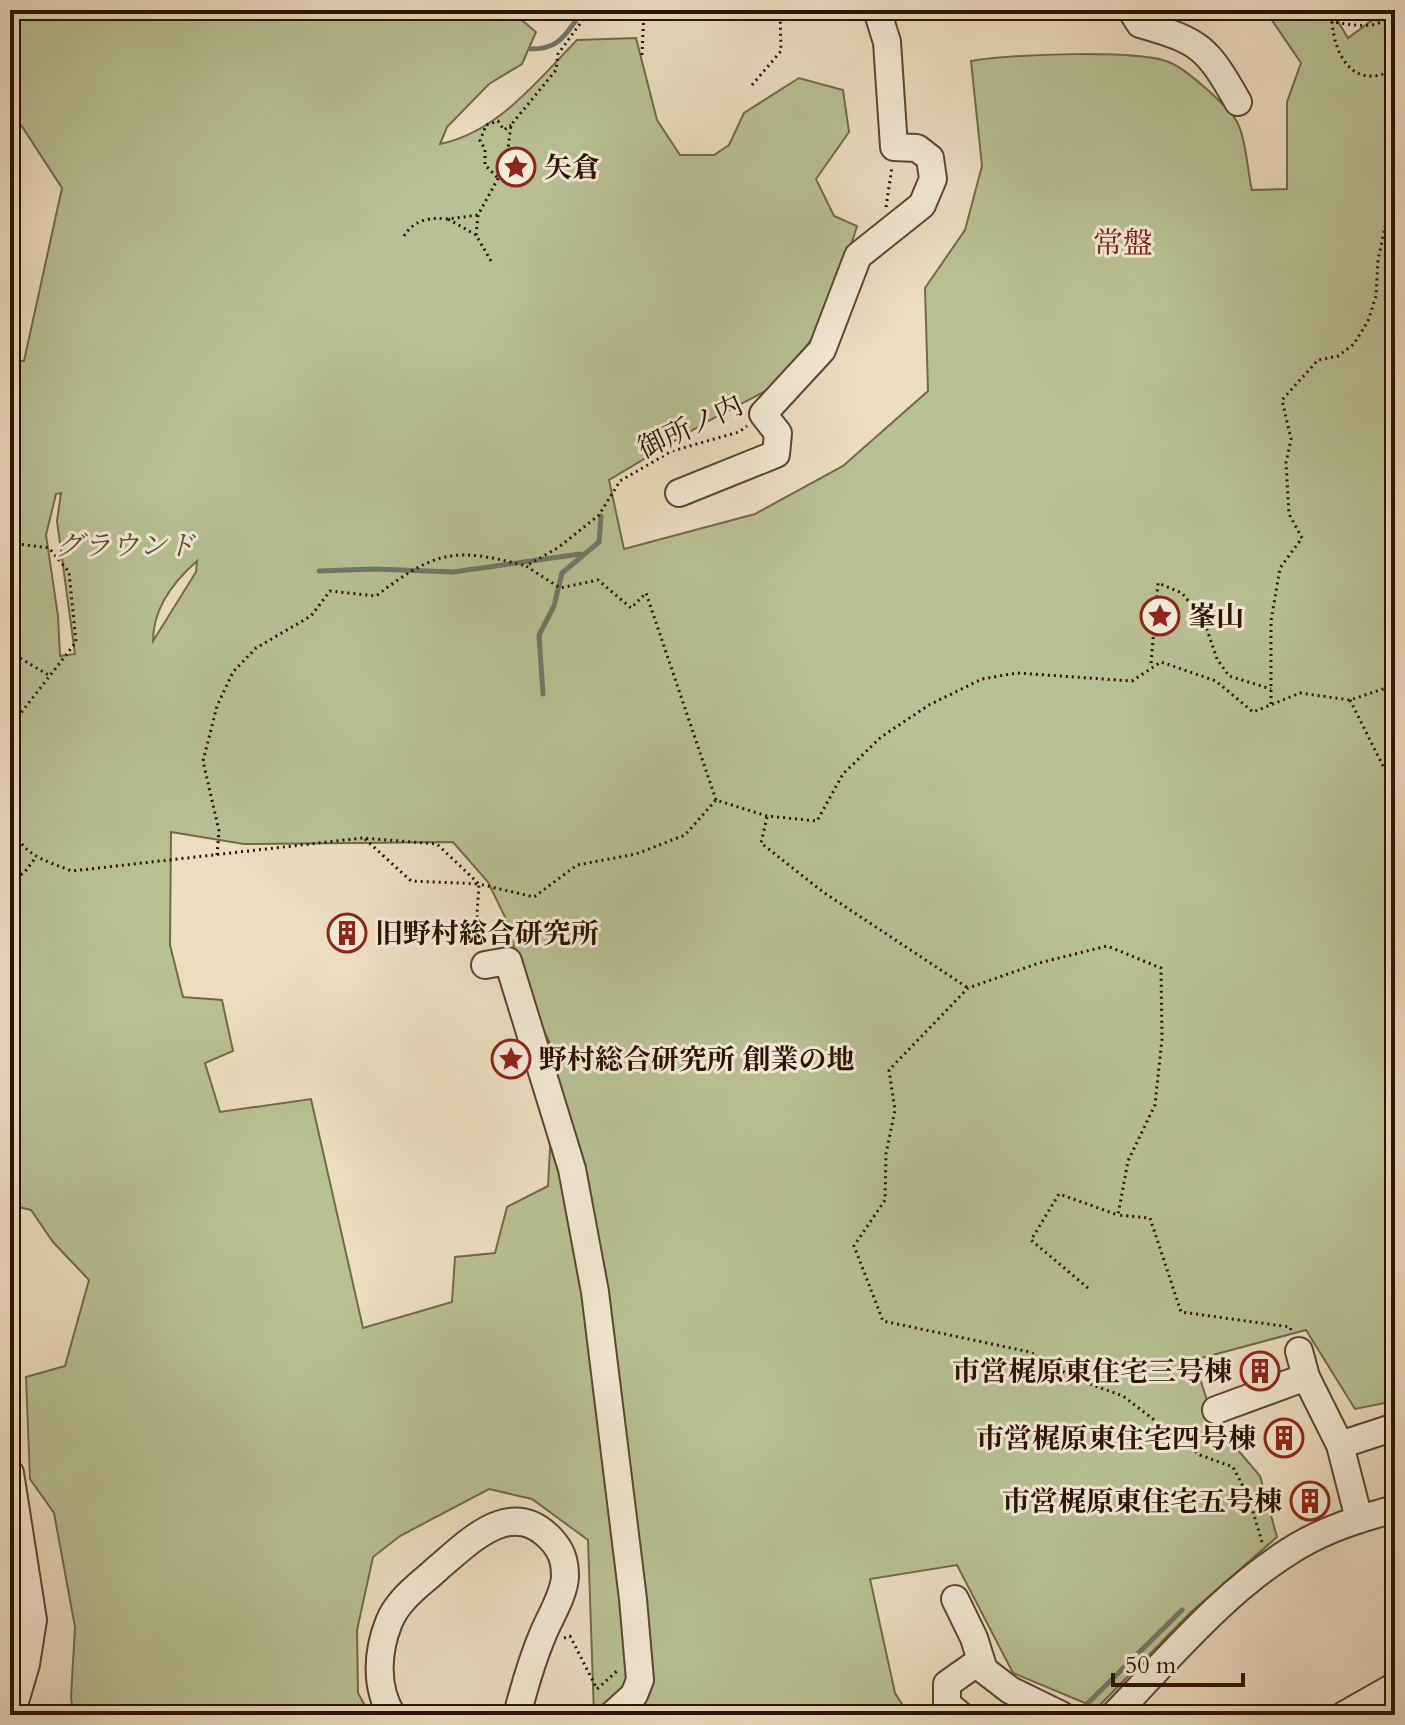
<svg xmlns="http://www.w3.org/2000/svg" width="1405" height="1725" font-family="Cardo,'Noto Serif JP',serif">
  <rect width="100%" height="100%" fill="#eddec2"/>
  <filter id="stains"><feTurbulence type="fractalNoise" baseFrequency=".0025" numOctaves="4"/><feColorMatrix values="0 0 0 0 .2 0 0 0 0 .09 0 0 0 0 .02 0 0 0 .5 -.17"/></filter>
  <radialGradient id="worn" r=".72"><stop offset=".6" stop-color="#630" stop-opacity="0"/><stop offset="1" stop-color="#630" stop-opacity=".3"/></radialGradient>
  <path fill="#b8c194" stroke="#726a4b" stroke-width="2" fill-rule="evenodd" d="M10,10H488L523,21L536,32L522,64L489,84L447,127L440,144C498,132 537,81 577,40L636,38L657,120L680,155H714L729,145L744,113L799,78L843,90L849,132L816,179L834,216L857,226L829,315L779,384L708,421L609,480L624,549L755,514L843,466L928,391L925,288L965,230L982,166L971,61C1005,54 1143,49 1171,63C1187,70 1232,109 1238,124C1247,143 1247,170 1252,190L1287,189V102L1301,63L1265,10H1331L1348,38L1386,10H1395V1401L1355,1409L1306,1330L1194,1360L1214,1422L1260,1476L1277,1537L1190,1613L1097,1708L1013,1673L957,1565L870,1579L895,1693L909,1715H594L588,1540L532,1499L489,1489L400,1536L373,1557L357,1630L358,1693L370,1715H73L71,1697L75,1627L54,1513L30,1479L26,1377L65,1366L89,1280L53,1242L31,1210L10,1205V361H24L62,188L21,125L10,124ZM61,493L57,521L75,654L60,656L58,616L46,535L56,494ZM197,561L196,572L153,641C153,608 173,582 197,561ZM171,832L244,844L453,842L488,882L506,919L528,997L555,1054L548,1186L507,1207L495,1253L455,1257L452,1302L363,1328L311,1099L220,1112L205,1063L233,1051L222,1000L183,997L170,945Z"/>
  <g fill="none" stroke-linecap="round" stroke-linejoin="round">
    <path stroke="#6e786a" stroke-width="5" d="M635,10H639
      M531,49C563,49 566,31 584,10
      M319,571L375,569L453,572L580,554
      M543,694L539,635L554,606L562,573L599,542L601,516
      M1081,1710L1182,1610"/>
    <defs>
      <path id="minor" d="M1131,10L1140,24C1200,41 1207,47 1238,102
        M679,493L776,454L778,433L763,414L822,350L858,256L922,205L933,179L930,158L917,148L894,147L887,42L877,10
        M485,965L508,961L572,1169L595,1292L633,1599L640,1680L634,1695L612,1715
        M1299,1351L1306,1377L1340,1445L1359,1519
        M1216,1410L1306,1377
        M1340,1445L1395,1427
        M10,1473L33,1620L26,1664L11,1715
        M955,1599L974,1638L984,1670L1010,1690L1061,1715
        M392,1715C375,1687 377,1652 389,1622C398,1599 421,1584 438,1568C470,1541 511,1497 551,1539C562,1551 565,1561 565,1577C564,1595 550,1617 543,1634C532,1660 524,1688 517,1715
        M960,1715L947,1704V1684L981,1660
        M1114,1715C1171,1656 1227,1588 1298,1546C1329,1528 1361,1518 1395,1509
        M1344,1715L1395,1686"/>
    </defs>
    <use href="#minor" stroke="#5c4532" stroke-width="30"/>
    <path stroke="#2b1202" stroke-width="3" stroke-dasharray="2 4" stroke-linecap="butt" d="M1392,10C1383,33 1351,24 1332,22C1335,58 1355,91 1395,69
      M13,16L29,10
      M10,34L13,16
      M642,55L644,10
      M752,85L781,51L780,10
      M10,102V219
      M497,177L485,165V149L480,141L486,125L498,121L504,130L511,125
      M886,207L892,167
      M476,235L448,219L478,215
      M404,236C414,220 429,217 448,219
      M491,261L476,235L478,215L506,164L511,125L556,70L558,54L590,10
      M10,543L49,548L69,572L76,642L10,727
      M10,652L50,676
      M1151,663L1158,583L1182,593L1204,621L1217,659L1229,676L1271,689
      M1350,700L1384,768L1395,781
      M1271,704V621L1280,568L1302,538L1289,514L1286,463L1291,439L1282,400L1318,360L1338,356L1354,344L1368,321L1376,296L1378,260L1395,180
      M716,800L646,593L631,608L598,580L560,588L526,566L559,547L599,515L620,481L672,451L739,432L747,426
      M767,817L761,843L823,892L968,988
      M10,823C23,856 41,859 72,871L363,838L437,844L479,884L534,897L577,865L636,854L685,835L716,800L767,816L817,821L843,774L881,737L929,705L982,679L1017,673L1132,681L1161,662L1216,681L1253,712L1300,693L1350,700L1395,685
      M365,839L411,881L479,884L477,914L482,945
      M217,855L219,831L203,761L217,706L233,672L256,648L311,616L330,591L376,596C436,550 455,547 526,566
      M10,880L24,873L36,857
      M1088,1288L1031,1240L1059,1194L1118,1215
      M1262,1542L1249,1498L1233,1467L1200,1455L1123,1396L1076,1379L1030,1352L883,1321L854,1246L885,1200L886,1154L895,1110L889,1070L968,988L1039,963L1107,946L1161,968L1162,1039L1155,1105L1128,1161L1118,1215L1150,1218L1181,1312L1290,1327L1292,1333
      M564,1638L570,1636L597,1689L617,1671"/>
    <use href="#minor" stroke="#f3ead7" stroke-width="26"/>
  </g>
  <defs>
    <symbol id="sight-ring" viewBox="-11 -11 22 22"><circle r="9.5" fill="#f3ead7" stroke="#8f2418" stroke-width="1.5"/><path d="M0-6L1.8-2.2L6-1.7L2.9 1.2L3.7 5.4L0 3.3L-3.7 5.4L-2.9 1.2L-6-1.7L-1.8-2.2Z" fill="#8f2418"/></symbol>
    <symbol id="building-ring" viewBox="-11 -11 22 22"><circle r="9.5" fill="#f3ead7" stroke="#8f2418" stroke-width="1.5"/><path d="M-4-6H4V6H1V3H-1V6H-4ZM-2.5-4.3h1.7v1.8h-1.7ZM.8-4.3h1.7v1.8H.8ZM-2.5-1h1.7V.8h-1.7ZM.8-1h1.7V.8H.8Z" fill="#8f2418"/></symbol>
  </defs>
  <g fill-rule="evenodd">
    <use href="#sight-ring" x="494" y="145" width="44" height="44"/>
    <use href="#sight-ring" x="1138" y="594" width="44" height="44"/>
    <use href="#building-ring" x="325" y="911" width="44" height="44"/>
    <use href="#sight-ring" x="489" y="1037" width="44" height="44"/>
    <use href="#building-ring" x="1238" y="1349" width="44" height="44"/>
    <use href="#building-ring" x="1262" y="1416" width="44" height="44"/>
    <use href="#building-ring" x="1288" y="1479" width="44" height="44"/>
  </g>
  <g text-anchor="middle" stroke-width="6" stroke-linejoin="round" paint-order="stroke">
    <g font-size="28" font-weight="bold" fill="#2b1202" stroke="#f3ead7" text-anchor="start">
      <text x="544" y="177">矢倉</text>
      <text x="1188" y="626">峯山</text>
      <text x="375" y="943">旧野村総合研究所</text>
      <text x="539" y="1069">野村総合研究所 創業の地</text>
      <text x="1232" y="1381" text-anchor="end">市営梶原東住宅三号棟</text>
      <text x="1256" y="1448" text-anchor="end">市営梶原東住宅四号棟</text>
      <text x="1282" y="1511" text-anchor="end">市営梶原東住宅五号棟</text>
    </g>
    <g font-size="28" fill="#2b1202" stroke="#f3ead7">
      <text transform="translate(690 426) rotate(-25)" y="10">御所ノ内</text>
    </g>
    <g font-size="28" font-style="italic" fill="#5c4f35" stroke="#f3ead7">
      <text x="125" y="555">グラウンド</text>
    </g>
    <g font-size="30" fill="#7a1f14" stroke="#f3ead7">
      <text x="1123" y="253">常盤</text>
    </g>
  </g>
  <rect width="1405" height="1725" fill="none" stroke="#eddec2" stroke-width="40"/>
  <rect x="12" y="12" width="1381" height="1701" fill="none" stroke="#2b1202" stroke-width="4"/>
  <rect x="20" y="20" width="1365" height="1685" fill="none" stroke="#2b1202" stroke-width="2"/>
  <path d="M1113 1673v12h130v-12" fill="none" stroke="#2b1202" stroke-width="4"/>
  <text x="1125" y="1673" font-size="24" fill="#2b1202" stroke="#f3ead7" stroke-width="6" paint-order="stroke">50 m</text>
  <rect width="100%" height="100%" filter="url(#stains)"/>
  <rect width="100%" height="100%" fill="url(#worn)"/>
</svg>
